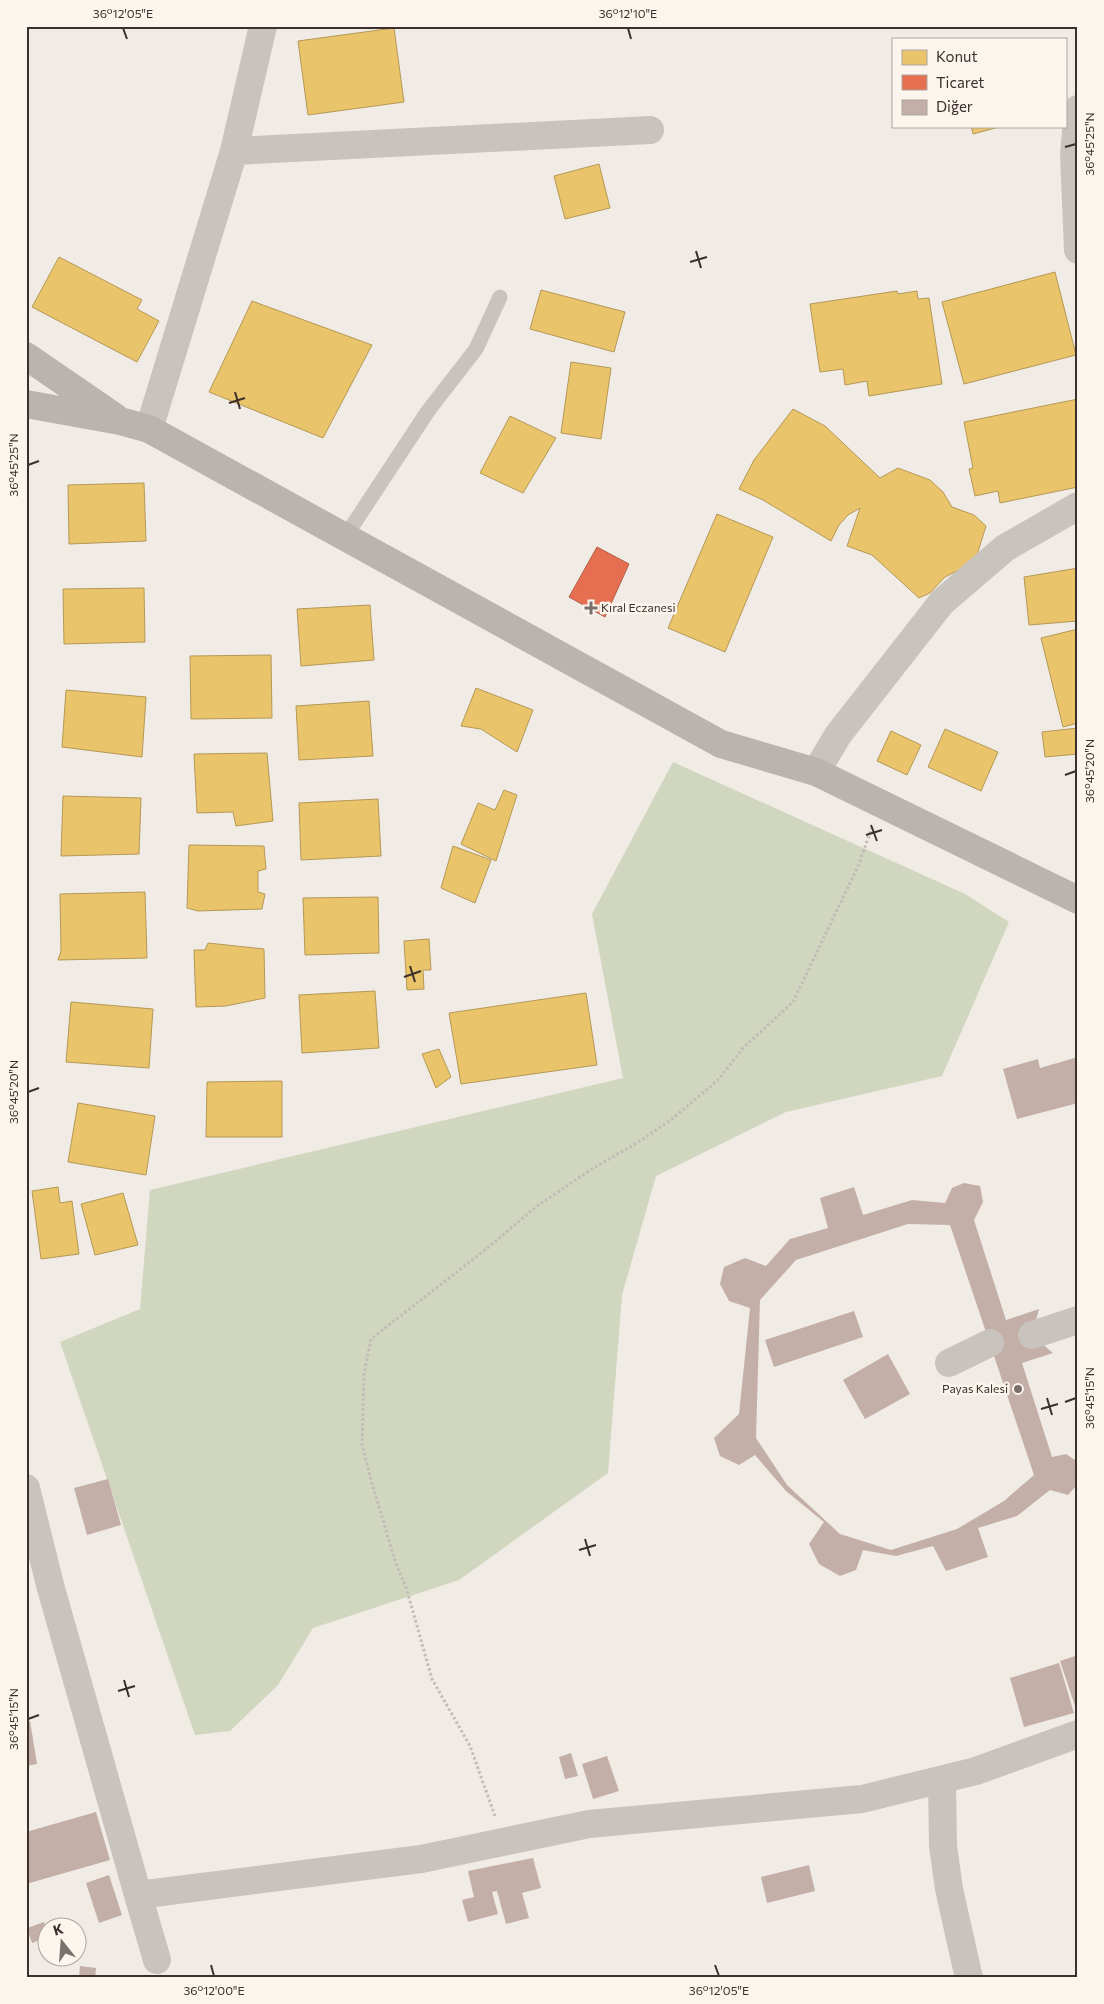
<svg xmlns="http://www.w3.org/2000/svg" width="1104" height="2004" font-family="Commissioner,sans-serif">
  <rect width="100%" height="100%" fill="#f0ebe5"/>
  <path fill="#d1d6bf" d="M673,762L965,894L1009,922L942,1076L786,1112L656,1176L622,1295L608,1473L459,1580L313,1628L278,1685L230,1731L195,1735L60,1342L140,1309L150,1190L623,1078L592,914Z"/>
  <path fill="#e9c46a" stroke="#b59857" d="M394,28L404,102L308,115L298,41Z
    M971,126H1003L973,134Z
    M599,164L610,208L565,219L554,176Z
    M59,257L142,300L137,309L159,321L137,362L32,307Z
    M1055,272L1076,355L964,384L942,302Z
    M541,290L625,312L614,352L530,329Z
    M897,291L898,294L917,291L918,299L929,298L942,384L869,396L867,381L845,385L843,369L820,372L810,304Z
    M252,301L372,345L323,438L209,392Z
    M571,362L611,368L601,439L561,433Z
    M1078,399V487L1000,503L998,491L975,496L969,469L973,468L964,422Z
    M793,409L825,426L880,478L898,468L930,480L943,492L952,507L974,515L986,526L976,558L969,565L945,577L930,593L919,598L872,555L847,546L860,508L848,515L839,525L831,541L763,500L739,489L754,460Z
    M510,416L556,438L523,493L480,473Z
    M144,483L146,541L69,544L68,485Z
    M717,514L773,537L725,652L668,628Z
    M1078,568V621L1029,625L1024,577Z
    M144,588L145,642L64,644L63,589Z
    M370,605L374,660L301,666L297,609Z
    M1078,629V723L1063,727L1041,638Z
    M271,655L272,718L191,719L190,656Z
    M476,688L533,710L517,752L481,729L461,726Z
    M66,690L146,697L142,757L62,747Z
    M369,701L373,756L299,760L296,706Z
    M1078,728V754L1045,757L1042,732Z
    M945,729L998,752L981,791L928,767Z
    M891,731L921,745L907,775L877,761Z
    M267,753L273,821L236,826L233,812L197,813L194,754Z
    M504,790L517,795L496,861L461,844L478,803L495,810Z
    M63,796L141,798L139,854L61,856Z
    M378,799L381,856L301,860L299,803Z
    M189,845L264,846L266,869L258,871V892L265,894L262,909L198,911L187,908Z
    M453,846L491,860L475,903L441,888Z
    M145,892L147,958L58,960L61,951L60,894Z
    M378,897L379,953L305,955L303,898Z
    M429,939L431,970H423L424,989L407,990L404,941Z
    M208,943L264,949L265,998L226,1006L196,1007L194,950H205Z
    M375,991L379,1048L302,1053L299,995Z
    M586,993L597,1065L461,1084L449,1013Z
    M71,1002L153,1009L149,1068L66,1062Z
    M439,1049L451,1077L436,1088L422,1054Z
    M282,1081V1137H206L207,1082Z
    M78,1103L155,1116L146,1175L68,1162Z
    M58,1187L60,1203L72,1201L79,1254L41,1259L32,1191Z
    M123,1193L138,1245L95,1255L81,1204Z"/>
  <path fill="#e76f51" stroke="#b35c46" d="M597,547L629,564L605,617L569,597Z"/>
  <path fill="#c3afa7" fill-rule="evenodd" d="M1078,1057V1103L1017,1119L1003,1069L1038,1059L1040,1068Z
    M964,1183L980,1186L983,1202L974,1220L1006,1320L1039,1309L1032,1335L1053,1353L1022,1363L1052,1457L1066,1454L1078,1462V1484L1068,1495L1050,1490L1017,1516L978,1528L988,1557L946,1571L933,1546L896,1556L863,1550L856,1570L840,1576L819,1564L809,1544L824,1522L786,1491L755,1455L739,1465L720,1456L714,1438L739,1414L750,1308L729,1301L720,1284L724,1267L745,1258L766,1266L790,1239L828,1228L820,1198L854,1187L863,1215L912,1200L945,1203L952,1188ZM908,1224L950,1225L1034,1475L1004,1501L957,1529L891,1550L840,1534L787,1485L756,1438L760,1300L796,1260Z
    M854,1311L863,1337L774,1367L765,1340Z
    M888,1354L910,1394L865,1419L843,1380Z
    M108,1479L121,1525L87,1535L74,1488Z
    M1078,1655V1712H1077L1060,1661Z
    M1059,1663L1074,1713L1024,1727L1010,1678Z
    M30,1721L37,1764L26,1766V1722Z
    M571,1753L578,1776L565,1779L559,1757Z
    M607,1756L619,1791L593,1799L582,1764Z
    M96,1812L110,1860L26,1884V1832Z
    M533,1858L541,1888L522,1893L529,1918L506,1924L497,1891L492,1892L498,1914L468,1922L462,1900L474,1897L468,1871Z
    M809,1865L815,1891L767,1903L761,1877Z
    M109,1875L122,1915L99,1923L86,1883Z
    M44,1922L48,1937L32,1943L27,1928Z
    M80,1966L96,1968L95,1978H79Z"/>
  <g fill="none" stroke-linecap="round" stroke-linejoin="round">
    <path stroke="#c2bbb6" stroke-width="3" stroke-dasharray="2.5 2.5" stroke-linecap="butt" d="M495,1816L470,1746L432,1679L406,1587L396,1564L371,1480L362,1444L364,1374L371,1339L490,1246L537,1206L592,1169L640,1141L672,1119L719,1079L743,1048L793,1002L859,864L872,827"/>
    <path stroke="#c9c3be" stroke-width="15" d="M345,537L428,411L476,349L500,297"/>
    <path stroke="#c9c3be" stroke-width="28" d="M1078,109L1074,154L1078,250
      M234,151L650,130
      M149,429L234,151L263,26
      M816,772L838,735L942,602L1005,548L1078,506
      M1032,1335L1078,1320
      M949,1363L990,1343
      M26,1488L50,1585L138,1895L421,1859L589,1824L862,1799L976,1771L1078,1734
      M942,1780L943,1846L949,1889L969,1978
      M138,1895L157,1960"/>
    <path stroke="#bab3ae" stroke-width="28" d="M26,356L115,417
      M26,404L120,421L149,429L721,744L816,772L1078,900"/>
  </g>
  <path fill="none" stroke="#3b302b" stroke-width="2" d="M123,28L127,39M628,28L631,39M1065,147L1076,144M696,251L701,268M690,262L707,257M235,392L240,409M229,403L245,398M28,465L39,461M1065,775L1076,771M871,825L877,841M866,835L882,830M410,966L415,982M404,977L421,971M28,1092L39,1088M1047,1398L1052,1415M1065,1402L1076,1398M1041,1409L1058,1404M585,1539L590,1556M579,1550L596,1545M124,1680L129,1697M118,1691L135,1686M28,1719L39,1715M211,1965L214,1976M715,1965L719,1976"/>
  <g fill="#7a716c" stroke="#fbf5ee" stroke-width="2">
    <path d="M588.5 600.5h5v5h5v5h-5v5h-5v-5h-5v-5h5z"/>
    <circle cx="1018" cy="1389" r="5"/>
  </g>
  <g text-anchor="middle" stroke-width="5" stroke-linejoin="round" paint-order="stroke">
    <g font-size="12" fill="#3b302b" stroke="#fbf5ee" text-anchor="start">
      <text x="601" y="612">Kıral Eczanesi</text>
      <text x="1008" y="1393" text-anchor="end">Payas Kalesi</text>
    </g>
  </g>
  <rect width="1104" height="2004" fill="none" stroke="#fbf5ee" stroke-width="55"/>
  <rect x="892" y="38" width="175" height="90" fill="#fbf5ee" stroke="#aea6a0"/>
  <rect x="902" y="50" width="25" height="15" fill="#e9c46a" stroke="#aea6a0"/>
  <text x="936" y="62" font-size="15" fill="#3b302b">Konut</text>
  <rect x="902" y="75" width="25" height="15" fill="#e76f51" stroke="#aea6a0"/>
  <text x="936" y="88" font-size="15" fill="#3b302b">Ticaret</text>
  <rect x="902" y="100" width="25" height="15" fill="#c3afa7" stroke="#aea6a0"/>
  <text x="936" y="112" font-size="15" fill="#3b302b">Diğer</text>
  <g transform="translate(62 1942) rotate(343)"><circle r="24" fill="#fbf5ee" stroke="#aea6a0"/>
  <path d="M0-4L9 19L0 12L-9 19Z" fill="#7a716c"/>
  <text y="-8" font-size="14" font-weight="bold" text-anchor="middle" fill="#3b302b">K</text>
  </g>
  <rect x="28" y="28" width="1048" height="1948" fill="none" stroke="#3b302b" stroke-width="2"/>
  <g font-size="12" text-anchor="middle" fill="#3b302b">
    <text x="123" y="18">36°12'05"E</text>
    <text x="628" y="18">36°12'10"E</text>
    <text transform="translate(1090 144) rotate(-90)" y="4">36°45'25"N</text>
    <text transform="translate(14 465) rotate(-90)" y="4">36°45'25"N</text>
    <text transform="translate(1090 771) rotate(-90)" y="4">36°45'20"N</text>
    <text transform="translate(14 1092) rotate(-90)" y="4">36°45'20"N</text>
    <text transform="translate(1090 1398) rotate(-90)" y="4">36°45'15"N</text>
    <text transform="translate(14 1719) rotate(-90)" y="4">36°45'15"N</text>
    <text x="214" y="1995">36°12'00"E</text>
    <text x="719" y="1995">36°12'05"E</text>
  </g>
</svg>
